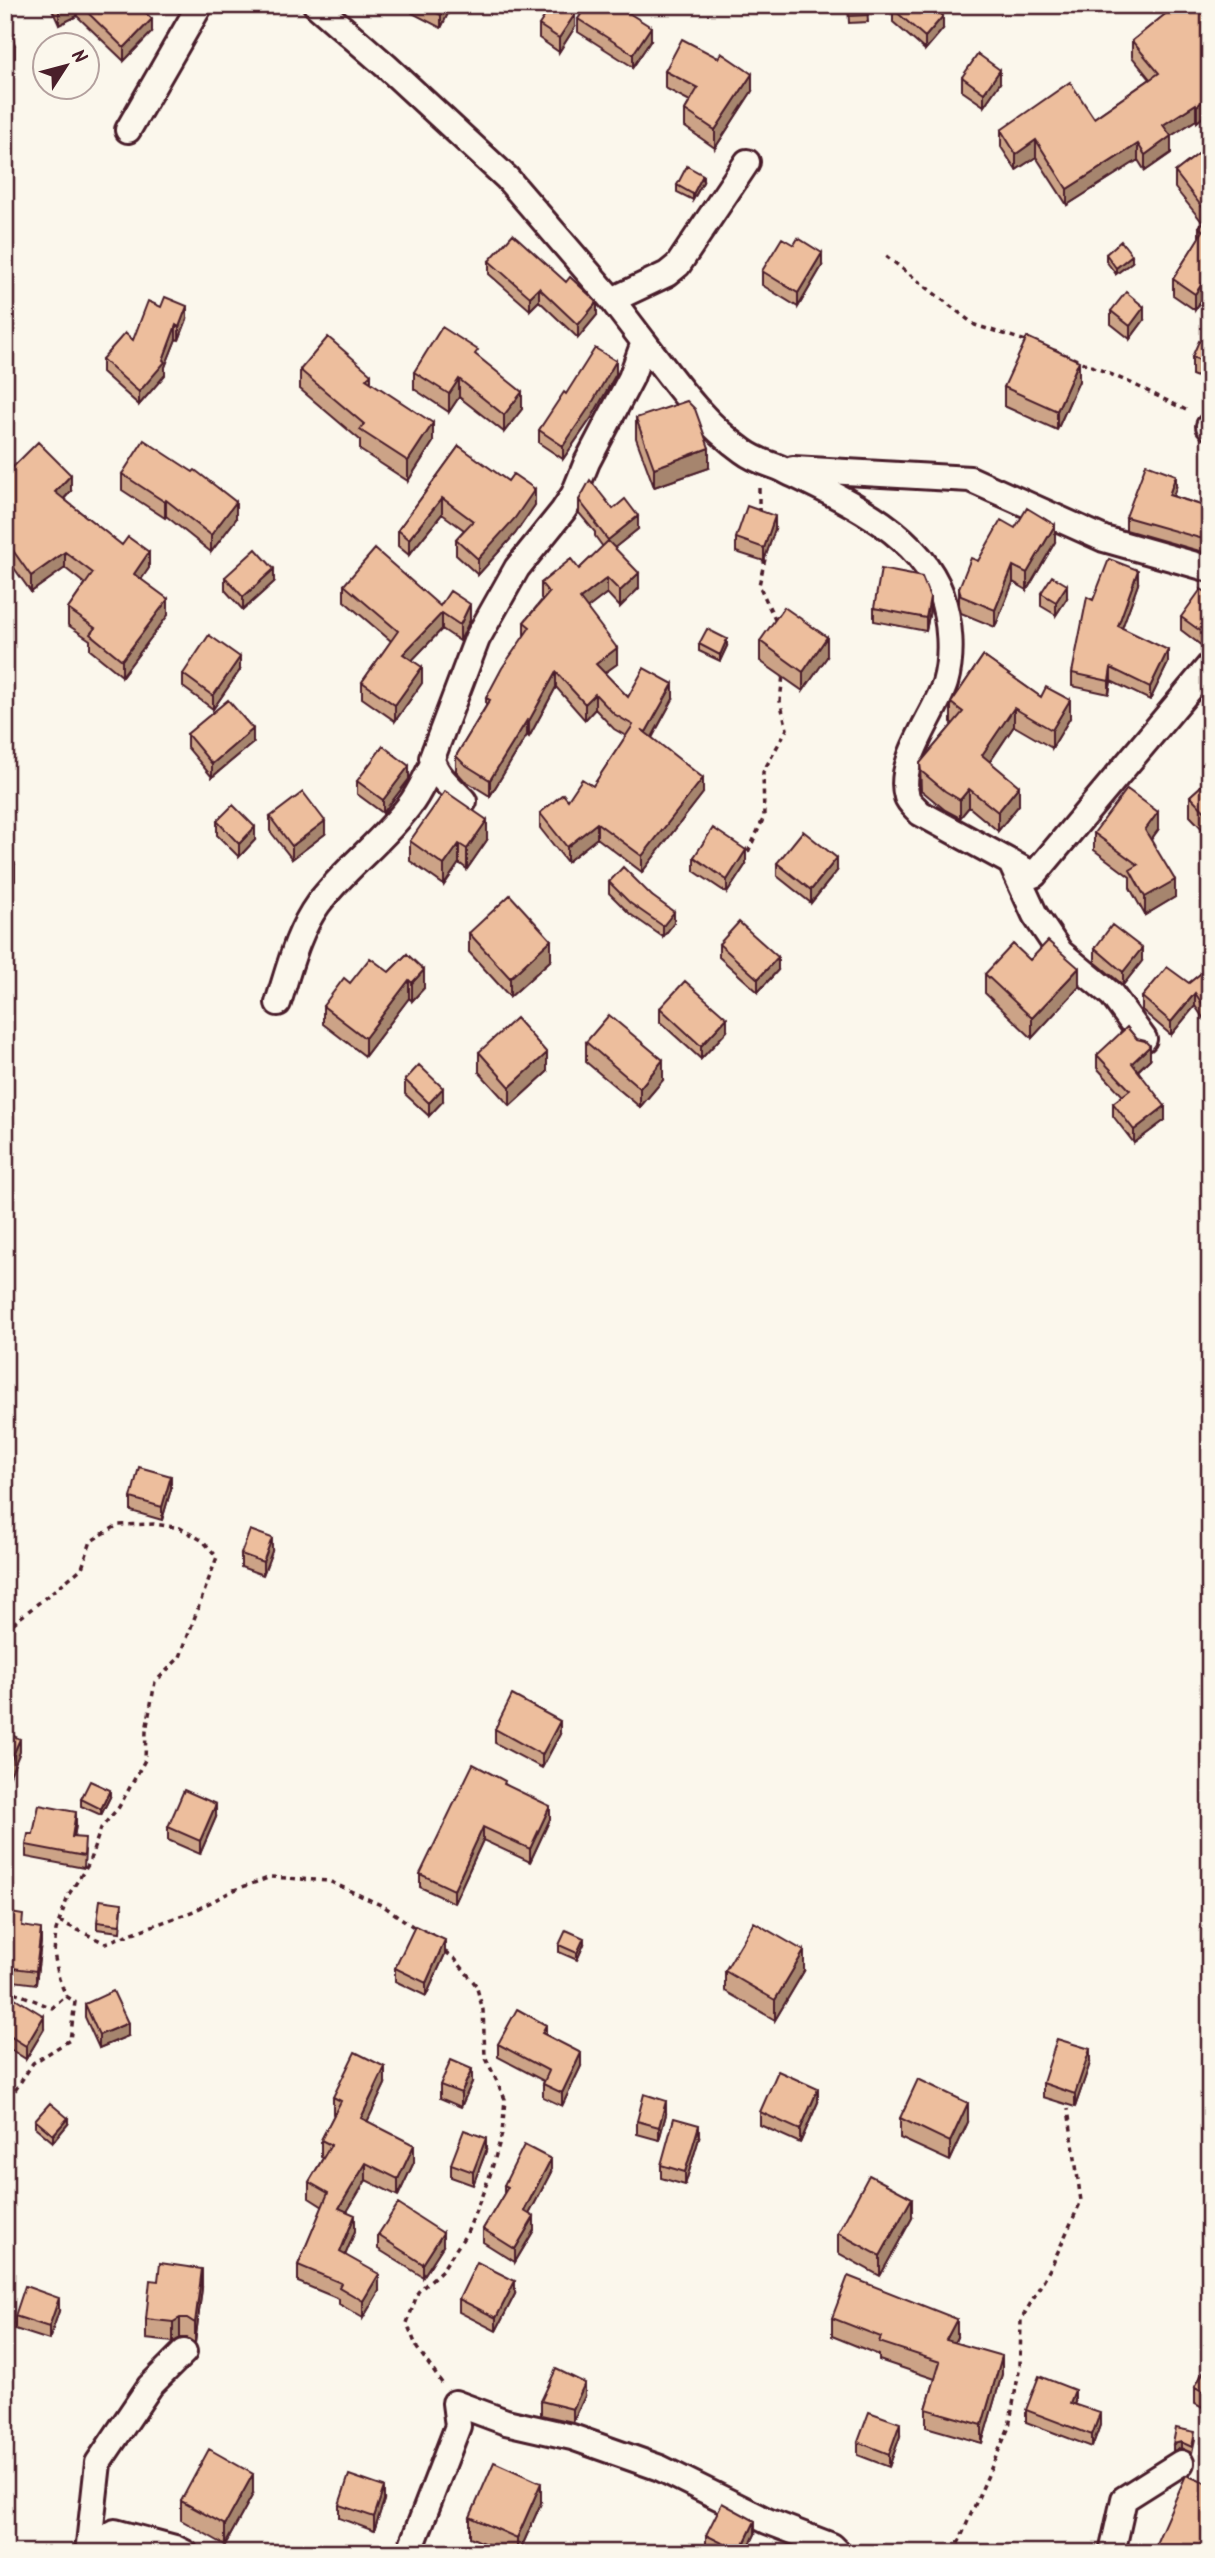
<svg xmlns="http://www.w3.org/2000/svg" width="1215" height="2558" font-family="Kalam,sans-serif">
  <rect width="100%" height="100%" fill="#fbf7ec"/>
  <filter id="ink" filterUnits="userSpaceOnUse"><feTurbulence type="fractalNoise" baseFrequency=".0143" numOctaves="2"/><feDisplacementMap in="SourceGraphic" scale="14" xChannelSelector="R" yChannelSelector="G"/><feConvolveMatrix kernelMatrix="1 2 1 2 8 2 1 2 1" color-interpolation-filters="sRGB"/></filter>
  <g filter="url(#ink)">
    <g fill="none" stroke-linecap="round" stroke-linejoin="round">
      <defs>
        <path id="minor" d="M316,5L386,66L507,178L612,300L644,342L631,378L587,462L574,494L563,511L517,568L477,639L432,758C434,774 453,789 464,801
          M128,130L200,5
          M612,300L667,274L678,265L747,162
          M644,342C674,381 702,422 743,451C759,463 771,463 786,471C841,498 918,531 941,594C950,620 953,655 945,683C935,715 896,762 907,797C909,803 916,808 920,813L1034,875L1210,665
          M1209,426L1210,427
          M793,469L970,479L1104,539L1210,569
          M1011,863L1035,915L1060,952L1112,995L1144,1039
          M278,1003C289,969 297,933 318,904C345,868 382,842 409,806C419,794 425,778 433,764
          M88,2553L98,2463L150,2386L184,2352
          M88,2553L115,2532L175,2548L185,2553
          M409,2553L458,2426L455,2403L506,2422L572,2437L660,2468L767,2521L832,2546L839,2553
          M1112,2553L1124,2499L1181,2463"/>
      </defs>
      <use href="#minor" stroke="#4a1f2b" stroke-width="30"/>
      <path stroke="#4a1f2b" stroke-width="3.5" stroke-dasharray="5 5" stroke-linecap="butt" d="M886,256L975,325L1026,341
        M1054,350L1131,383L1190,412
        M759,513V486
        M765,559L759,585L777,624
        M748,852L764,817L763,772L787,729L780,701L783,675
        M5,1630L82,1568L91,1541L118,1525L154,1524L180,1528L203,1541L217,1557L180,1657L155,1682L146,1731L145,1760L119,1807L101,1828L88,1865L69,1894L56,1930L54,1953L59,1979L66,1996
        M59,1921L105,1943L194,1911L234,1890L271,1877L329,1881L385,1907L418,1930
        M5,1988L52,2008L66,1996L75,2002L70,2040L33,2063L5,2106
        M442,2383L417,2348L407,2323L418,2292L442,2270L467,2233L490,2175L502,2134L505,2099L485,2056L483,2010L476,1985L455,1959L443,1950
        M954,2553L1009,2427L1020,2365L1021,2320L1051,2267L1081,2201L1068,2109"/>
      <use href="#minor" stroke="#fbf7ec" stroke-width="24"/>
    </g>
    <path fill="#cca387" stroke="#4a1f2b" stroke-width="2" d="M50,5H95L99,13L152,32L124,61L77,16L59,25Z
      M412,5H452L441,28L412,13Z
      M848,5H867L868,22L849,23Z
      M1162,5H1210V111L1197,122L1196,120L1171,136V153L1145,171L1138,160L1067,205L1036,157L1016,170L1001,147V130L1094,118L1150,79L1132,57V41L1167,13Z
      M893,9L943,29L925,50L893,22Z
      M578,19L651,40L633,67L578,32Z
      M539,25L575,27L559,52L539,38Z
      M665,71L752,91L715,148L685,127V110L690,101L665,88Z
      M962,77L1000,83L984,106L962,91Z
      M1210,145V288L1195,310L1173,295V279L1199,238V227L1203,223L1175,188V172Z
      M703,182L693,200L677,192V185Z
      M1106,254L1132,262L1116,274L1106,261Z
      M489,261L566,282L597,315L578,338L539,301L530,310L489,274Z
      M822,266L798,307L762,285V271Z
      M1111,311L1144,320L1130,339L1111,324Z
      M187,319L179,340L176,339L165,367V375L139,405L102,372V359L133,340Z
      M1210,345V382L1192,375V357Z
      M478,357L522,409L504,432L459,397L449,412L414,389V372Z
      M300,370L433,442L408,481L360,450V440L300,389Z
      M616,374L592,417L563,459L539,443V430L566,394Z
      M1079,381L1057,430L1004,406V387Z
      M636,418L709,468L654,487L636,438Z
      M459,446L535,505L515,534L478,575L456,555V539L464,530L442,514L409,555L398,546V530Z
      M122,474L236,519L211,552L166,516L165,518L122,490Z
      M5,475L71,491L64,499L149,568L141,579L168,615L122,676L90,650V640L68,625V609L85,584L65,568L31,592L7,558L5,560Z
      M1176,488L1173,496L1210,508V554L1126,530V517Z
      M579,500L613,509L638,529L614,548L639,588L620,607L607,593L587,608L617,664L604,673L628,697L673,699L652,738L703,793L642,872L597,838L567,862L540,828V813L568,800L593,786L626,736L614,729L595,709L585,720L556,687L529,737L527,735L490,796L464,780L456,771V756L486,706V698L524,637V622L542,600L541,598V583L579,569L603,547L595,536V532L579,513Z
      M1015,528L1055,542L1027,590L1013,582L995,627L961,613L959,605V588L978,561Z
      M775,529L764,561L736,552V538Z
      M225,577L274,582L243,610L225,590Z
      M1138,584L1122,628L1168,663L1150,700L1111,681L1109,694L1072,686V673L1093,600Z
      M344,585L440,606L470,620L460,641L442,629L412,660L422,683L395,721L362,698V682L391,641L344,601Z
      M1041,593L1067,598L1056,615L1041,606Z
      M1210,595V644L1206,649L1181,630V617Z
      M874,608L930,610L926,631L874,621Z
      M760,641L827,657L803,691L760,661Z
      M699,644L727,646L720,661L699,651Z
      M983,656L1070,718L1052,748L1014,726L990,762L1019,805L998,831L969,807L960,818L945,810L921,790L920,763L953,724L951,722V703Z
      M240,670L213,709L183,687V674Z
      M187,734L253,743L212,777L187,747Z
      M1210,778V837L1190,816V796Z
      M409,779L383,813L357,794V781Z
      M270,817L325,834L292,859L270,831Z
      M217,821L255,840L239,857L217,835Z
      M1158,830L1151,840L1175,897L1145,915L1130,888V877L1094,850V833Z
      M487,840L467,869L459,863L444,885L410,861V841Z
      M694,857L746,864L727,893L694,871Z
      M777,863L837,871L811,903L777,876Z
      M609,882L652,896L674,923L663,937L630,914L609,893Z
      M469,933L551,960L510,997L469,952Z
      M719,944L778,970L758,992L719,957Z
      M1095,948L1142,961L1123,985L1095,962Z
      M407,954L424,988L412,1001L409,998L365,1056L323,1024V1006L350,983L389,972Z
      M1210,966V1028L1195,1006L1171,1035L1142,1010V997L1189,983Z
      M985,974L1079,987L1032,1038L985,993Z
      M660,1008L727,1031L701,1059L660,1022Z
      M586,1042L663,1080L640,1107L586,1062Z
      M479,1052L547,1072L510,1106L479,1072Z
      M1097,1055L1150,1059L1138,1071L1165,1120L1134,1143L1113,1116V1103L1123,1096L1097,1068Z
      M405,1080L443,1101L429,1116L405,1094Z
      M171,1489L162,1520L131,1511V1498Z
      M272,1551L263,1575L241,1567V1554Z
      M495,1729L560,1734L542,1768L495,1743Z
      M505,1784L550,1819L530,1862L483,1840L454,1903L420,1887V1874Z
      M110,1797L101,1815L81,1806V1799Z
      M216,1817L200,1854L168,1840V1827Z
      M76,1825L74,1837L85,1850L84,1868L26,1857V1845L33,1834Z
      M122,1909L120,1932L97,1929V1922Z
      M5,1912L41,1942L36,1984L5,1980L7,1953L5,1952Z
      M584,1944L577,1960L559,1952V1945Z
      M445,1954L426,1996L395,1981V1968Z
      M725,1971H804L775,2020L725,1991Z
      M5,2003L44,2029L26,2059L5,2046Z
      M85,2004L128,2036L99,2048L85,2017Z
      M498,2044L581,2066L562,2106L543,2097V2084L544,2081L498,2057Z
      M1090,2063L1075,2107L1043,2097V2083Z
      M472,2082L461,2107L440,2098V2085Z
      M385,2084L367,2121L414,2162L398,2196L366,2180L347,2211L355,2231L345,2255L379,2291L363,2318L339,2304V2299L298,2282V2265L323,2207L309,2198V2182L323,2158L321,2157V2140L334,2115L333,2114V2097Z
      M818,2102L800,2143L760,2125V2112Z
      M666,2114L659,2140L637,2134V2121Z
      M900,2118L968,2122L950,2161L900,2138Z
      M35,2120L68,2124L53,2142L35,2127Z
      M699,2138L685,2185L661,2178V2165Z
      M486,2151L473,2185L451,2177V2164Z
      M551,2172L529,2214L534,2230L515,2262L483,2242V2229L504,2194V2185Z
      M912,2218L880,2276L838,2253V2233Z
      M378,2235L443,2246L423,2277L378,2249Z
      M202,2288L195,2343L187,2338H180L173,2342L146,2339V2319Z
      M515,2294L496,2331L459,2312V2299Z
      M59,2311L49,2340L15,2329V2316Z
      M832,2318L957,2337L955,2342L1002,2374L982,2443L926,2427V2409L935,2379L879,2360V2355L832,2336Z
      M1210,2360V2412L1195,2404V2387Z
      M585,2396L573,2422L541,2415V2401Z
      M1075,2402L1074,2404L1100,2425L1092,2447L1026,2422V2410Z
      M900,2436L889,2467L858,2455V2442Z
      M1195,2439L1192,2453L1181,2448L1173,2451V2444Z
      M253,2494L225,2545L181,2520V2501Z
      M384,2500L374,2531L339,2518V2505Z
      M541,2503L519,2553H506L470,2537V2517Z
      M755,2534L746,2553H715L706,2548V2535Z"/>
    <path fill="#a6856e" stroke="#4a1f2b" stroke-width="2" d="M72,5H77V16L59,25V11Z
      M445,5H452L441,28V15Z
      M575,14V27L559,52V38Z
      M943,16V29L925,50V37Z
      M152,19V32L124,61V48Z
      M651,27V40L633,67V54Z
      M15,45V58L5,61V47Z
      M1000,70V83L984,106V93Z
      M752,74V91L715,148V130Z
      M1210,95V111L1197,122V106Z
      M1196,104V120L1163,141V125Z
      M1171,136V153L1145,171V155Z
      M1036,140V157L1016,170V154Z
      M1138,144V160L1067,205V189Z
      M703,175V182L693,200V194Z
      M822,253V266L798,307V293Z
      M1132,255V262L1116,274V268Z
      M1209,272V288L1195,310V294Z
      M539,288V301L530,310V297Z
      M597,302V315L578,338V325Z
      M187,306V319L179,340V327Z
      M1144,307V320L1130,339V326Z
      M176,325V339L165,367V375L139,405V392L163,360Z
      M616,361V374L592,417L563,459V446Z
      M1079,361V381L1057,430V411Z
      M371,374V393L366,379Z
      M459,379V397L449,412V394Z
      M522,392V409L504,432V415Z
      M433,423V442L408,481V461Z
      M709,448V468L654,487V468Z
      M71,475V491L55,508V492Z
      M1176,475V488L1169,508V495Z
      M535,489V505L515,534L478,575V559Z
      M442,498V514L409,555V539Z
      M166,500V516L165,518V502Z
      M236,502V519L211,552V535Z
      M638,516V529L608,553V540Z
      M775,516V529L764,561V548Z
      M1055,525V542L1027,590V573Z
      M7,542V558L5,560V544Z
      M65,552V568L31,592V576Z
      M149,552V568L134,590V574Z
      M1013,566V582L995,627V610Z
      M274,569V582L243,610V597Z
      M1138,570V584L1118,639V626Z
      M639,573V588L620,607V591Z
      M607,578V593L580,614V599Z
      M1067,585V598L1056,615V602Z
      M930,597V610L926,631V618Z
      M168,599V615L122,676V660Z
      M470,604V620L460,641V625Z
      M442,613V629L403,670V654Z
      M1210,630V644L1206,649V635Z
      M827,637V657L803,691V672Z
      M727,639V646L720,661V655Z
      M617,648V664L596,679V664Z
      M1168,650V663L1150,700V687Z
      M240,657V670L213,709V696Z
      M422,667V683L395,721V705Z
      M1111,668V681L1109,694V681Z
      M556,672V687L529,737V721Z
      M673,684V699L646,748V732Z
      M595,694V709L585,720V704Z
      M1070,700V718L1052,748V730Z
      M1014,708V726L982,773V755Z
      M527,720V735L490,796V780Z
      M253,729V743L212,777V764Z
      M409,766V779L383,813V800Z
      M703,778V793L642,872V856Z
      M1019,786V805L998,831V812Z
      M969,789V807L960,818V800Z
      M1158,812V830L1145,847V830Z
      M487,820V840L467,869V849Z
      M325,821V834L292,859V846Z
      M597,823V838L567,862V847Z
      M255,827V840L239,857V844Z
      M459,844V863L444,885V865Z
      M746,850V864L727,893V880Z
      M837,858V871L811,903V890Z
      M15,864V881L5,888V871Z
      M1175,880V897L1145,915V897Z
      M674,912V923L663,937V926Z
      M551,940V960L510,997V978Z
      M1142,948V961L1123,985V972Z
      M778,957V970L758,992V979Z
      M1079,968V987L1032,1038V1018Z
      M424,970V988L412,1001V983Z
      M409,980V998L365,1056V1038Z
      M1195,993V1006L1171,1035V1022Z
      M727,1018V1031L701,1059V1046Z
      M1150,1046V1059L1132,1076V1063Z
      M547,1053V1072L510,1106V1087Z
      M663,1060V1080L640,1107V1088Z
      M443,1088V1101L429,1116V1103Z
      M1165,1106V1120L1134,1143V1130Z
      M171,1476V1489L162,1520V1507Z
      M272,1538V1551L263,1575V1562Z
      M560,1721V1734L542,1768V1755Z
      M20,1739V1752L6,1785V1771Z
      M10,1790V1803L5,1822V1809Z
      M110,1790V1797L101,1815V1809Z
      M216,1804V1817L200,1854V1841Z
      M550,1806V1819L530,1862V1849Z
      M76,1812V1825L72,1849V1837Z
      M483,1827V1840L454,1903V1890Z
      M41,1929V1942L36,1984V1971Z
      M584,1938V1944L577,1960V1953Z
      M445,1940V1954L426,1996V1983Z
      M804,1951V1971L775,2020V2000Z
      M44,2016V2029L26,2059V2046Z
      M128,2023V2036L99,2048V2035Z
      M546,2025V2038L542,2033Z
      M1090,2049V2063L1075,2107V2094Z
      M581,2053V2066L562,2106V2093Z
      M385,2067V2084L361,2135V2118Z
      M472,2069V2082L461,2107V2093Z
      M818,2089V2102L800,2143V2130Z
      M666,2101V2114L659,2140V2127Z
      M968,2103V2122L950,2161V2142Z
      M68,2118V2124L53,2142V2135Z
      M699,2125V2138L685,2185V2172Z
      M486,2138V2151L473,2185V2172Z
      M414,2145V2162L398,2196V2179Z
      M551,2159V2172L524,2224V2211Z
      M366,2163V2180L339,2225V2208Z
      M912,2198V2218L880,2276V2256Z
      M355,2215V2231L340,2268V2252Z
      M534,2217V2230L515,2262V2249Z
      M443,2233V2246L423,2277V2264Z
      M202,2269V2288L195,2343V2323Z
      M379,2274V2291L363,2318V2301Z
      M515,2281V2294L496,2331V2318Z
      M59,2298V2311L49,2340V2327Z
      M180,2318V2338L173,2342V2322Z
      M957,2319V2337L946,2358V2340Z
      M1002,2356V2374L982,2443V2425Z
      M585,2383V2396L573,2422V2409Z
      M1075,2390V2402L1070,2414V2403Z
      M1100,2413V2425L1092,2447V2435Z
      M900,2423V2436L889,2467V2454Z
      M1181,2442V2448L1173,2451V2444Z
      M253,2474V2494L225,2545V2525Z
      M541,2483V2503L519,2553H517V2538Z
      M384,2487V2500L374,2531V2517Z
      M755,2521V2534L746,2553H740Z"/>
    <path fill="#edbe9d" stroke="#4a1f2b" stroke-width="2" d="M56,5H72L59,11Z
      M80,5H95L99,13L106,5H138L152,19L124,48Z
      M422,5H445L441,15Z
      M552,5H563L575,14L559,38L539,25Z
      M587,5H616L651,27L633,54L578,19Z
      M848,5H867L868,15L849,16Z
      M897,5H931L943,16L925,37L893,9Z
      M1173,5H1210V95L1197,106L1196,104L1163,125L1171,136L1145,155L1138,144L1067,189L1036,140L1016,154L1001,130L1070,82L1094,118L1159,73L1132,41L1174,7Z
      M5,12L15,45L5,47Z
      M682,39L718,58L721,53L752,74L715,130L685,110L698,88L665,71Z
      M978,54L1000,70L984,93L962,77Z
      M1210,145V272L1195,294L1173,279L1203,231L1199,227L1209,216L1175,172Z
      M687,166L703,175L693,194L677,185Z
      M513,234L566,282L570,277L597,302L578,325L539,288L530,297L489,261Z
      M782,238L794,245L798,238L822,253L798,293L762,271Z
      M1121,241L1132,255L1116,268L1106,254Z
      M1126,292L1144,307L1130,326L1111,311Z
      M165,297L187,306L179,327L176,325L163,360L165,362L139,392L102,359L125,333L133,340L148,301L161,307Z
      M442,327L478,350L475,354L522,392L504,415L459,379L449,394L414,372Z
      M328,337L371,374L366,379L433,423L408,461L360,430L364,424L300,370Z
      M1027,337L1079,361L1057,411L1004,387Z
      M1199,341L1210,345V364L1192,357Z
      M595,348L616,361L592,403L563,446L539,430L564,392L566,394Z
      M687,401L695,409L709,448L654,468L636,418Z
      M144,440L193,472L195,470L236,502L211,535L166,500L165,502L122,474Z
      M38,442L71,475L55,492L122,545L128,537L149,552L134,574L168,599L122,660L90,634L95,628L68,609L93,573L65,552L31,576L7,542L5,544V475Z
      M459,446L508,481L513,474L535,489L515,518L478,559L456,539L473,521L442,498L409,539L398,530Z
      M1146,464L1176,475L1169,495L1210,508V541L1126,517Z
      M590,480L613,509L625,499L638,516L608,540L595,523L596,522L579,500Z
      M747,506L775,516L764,548L736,538Z
      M1027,508L1055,525L1027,573L1013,566L995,610L961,596L959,588L971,558L978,561L1001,520L1015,528Z
      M608,541L639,573L620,591L607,578L580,599L617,648L596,664L628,697L644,668L673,684L646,732L641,729L703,778L642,856L597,823L567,847L540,813L563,794L568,800L582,779L593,786L633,725L614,714L595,694L585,704L556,672L529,721L527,720L490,780L464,764L456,756L490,700L486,698L502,668L530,627L524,622L549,593L541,583L571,559L579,569Z
      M256,549L274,569L243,597L225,577Z
      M375,549L440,606L450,591L470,604L460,625L442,613L403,654L422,667L395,705L362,682L398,631L344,585Z
      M1109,559L1138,570L1118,626L1168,650L1150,687L1111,668L1109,681L1072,673L1087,597L1093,600Z
      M881,569L922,577L930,597L926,618L874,608Z
      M1052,576L1067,585L1056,602L1041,593Z
      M1201,589L1210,595V630L1206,635L1181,617Z
      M784,607L827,637L803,672L760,641Z
      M707,629L727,639L720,655L699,644Z
      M209,635L240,657L213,696L183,674Z
      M983,656L1041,697L1046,687L1070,700L1052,730L1014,708L982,755L1019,786L998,812L969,789L960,800L945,791L921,771L920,763L963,712L951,703Z
      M228,700L253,729L212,764L187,734Z
      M383,746L409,766L383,800L357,781Z
      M1210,778V817L1190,796Z
      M1127,789L1158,812L1145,830L1175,880L1145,897L1130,870L1138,865L1094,833Z
      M445,791L487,820L467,849L459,844L444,865L410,841Z
      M303,792L325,821L292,846L270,817Z
      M233,805L255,827L239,844L217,821Z
      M713,828L746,850L727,880L694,857Z
      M803,831L837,858L811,890L777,863Z
      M5,850L15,864L5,871Z
      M623,867L652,896L674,912L663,926L630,903L609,882Z
      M510,895L551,940L510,978L469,933Z
      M739,922L778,957L758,979L719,944Z
      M1112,925L1142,948L1123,972L1095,948Z
      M1048,941L1079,968L1032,1018L985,974L1013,944L1030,960Z
      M407,954L424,970L412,983L409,980L365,1038L323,1006L344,978L350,983L370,958L389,972Z
      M1210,966V1015L1195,993L1171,1022L1142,997L1167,967L1189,983Z
      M685,981L727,1018L701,1046L660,1008Z
      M609,1015L663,1060L640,1088L586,1042Z
      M516,1018L547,1053L510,1087L479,1052Z
      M1127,1027L1137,1039L1145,1041L1150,1046L1132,1063L1165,1106L1134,1130L1113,1103L1130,1090L1097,1055Z
      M419,1065L443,1088L429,1103L405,1080Z
      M139,1467L171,1476L162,1507L131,1498Z
      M250,1530L272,1538L263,1562L241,1554Z
      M512,1695L560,1721L542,1755L495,1729Z
      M5,1732L20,1739L6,1771H5Z
      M473,1764L505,1781L504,1784L550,1806L530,1849L483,1827L454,1890L420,1874Z
      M90,1781L110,1790L101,1809L81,1799Z
      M5,1789L10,1790L5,1809Z
      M184,1790L216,1804L200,1841L168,1827Z
      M39,1805L76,1812L72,1837L85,1838L84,1856L26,1845L28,1834H33Z
      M100,1900L122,1903L120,1925L97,1922Z
      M5,1912L23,1915L22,1926L41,1929L36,1971L5,1967L9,1940L5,1939Z
      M754,1922L804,1951L775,2000L725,1971Z
      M415,1926L445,1940L426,1983L395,1968Z
      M566,1930L584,1938L577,1953L559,1945Z
      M113,1991L128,2023L99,2035L85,2004Z
      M10,1995L44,2016L26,2046L5,2033V2003Z
      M517,2009L546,2025L542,2033L581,2053L562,2093L543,2084L549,2071L498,2044Z
      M1057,2039L1090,2049L1075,2094L1043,2083Z
      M355,2052L385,2067L361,2118L414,2145L398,2179L366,2163L339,2208L355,2215L340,2252L379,2274L363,2301L339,2287L341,2283L298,2265L328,2193L309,2182L331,2145L321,2140L341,2101L333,2097Z
      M451,2060L472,2069L461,2093L440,2085Z
      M778,2071L818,2089L800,2130L760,2112Z
      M918,2079L968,2103L950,2142L900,2118Z
      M644,2094L666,2101L659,2127L637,2121Z
      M50,2103L68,2118L53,2135L35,2120Z
      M674,2118L699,2125L685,2172L661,2165Z
      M464,2130L486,2138L473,2172L451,2164Z
      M524,2145L551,2159L524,2211L534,2217L515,2249L483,2229L508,2187L504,2185Z
      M869,2175L912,2198L880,2256L838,2233Z
      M398,2204L443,2233L423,2264L378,2235Z
      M477,2262L515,2281L496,2318L459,2299Z
      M160,2263L202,2269L195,2323L187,2318H180L173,2322L146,2319L150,2280L158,2281Z
      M848,2276L957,2319L946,2340L1002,2356L982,2425L926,2409L940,2362L879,2342L881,2337L832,2318Z
      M25,2286L59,2298L49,2327L15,2316Z
      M1210,2360V2395L1195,2387Z
      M556,2369L585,2383L573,2409L541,2401Z
      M1039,2376L1075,2390L1070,2403L1100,2413L1092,2435L1026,2410Z
      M869,2412L900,2423L889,2454L858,2442Z
      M1176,2428L1195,2432L1192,2447L1181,2442L1173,2444Z
      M209,2449L253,2474L225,2525L181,2501Z
      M494,2462L541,2483L517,2538L470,2517Z
      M349,2475L384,2487L374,2517L339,2505Z
      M1186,2475L1210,2485V2553H1152Z
      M722,2503L755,2521L740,2552L706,2535Z
      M1127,2544L1144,2553H1122Z
      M317,2546L333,2553H314Z"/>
  </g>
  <rect width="1215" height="2558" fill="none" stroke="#fbf7ec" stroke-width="28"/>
  <rect x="14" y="14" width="1187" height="2530" fill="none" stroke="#4a1f2b" stroke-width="2.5" filter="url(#ink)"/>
  <g transform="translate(66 66) rotate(54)"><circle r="33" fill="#fbf7ec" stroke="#b4a19f" stroke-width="2"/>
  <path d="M0-5L12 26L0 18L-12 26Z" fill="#4a1f2b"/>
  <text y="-10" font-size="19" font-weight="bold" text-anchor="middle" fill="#4a1f2b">N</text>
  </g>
</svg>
